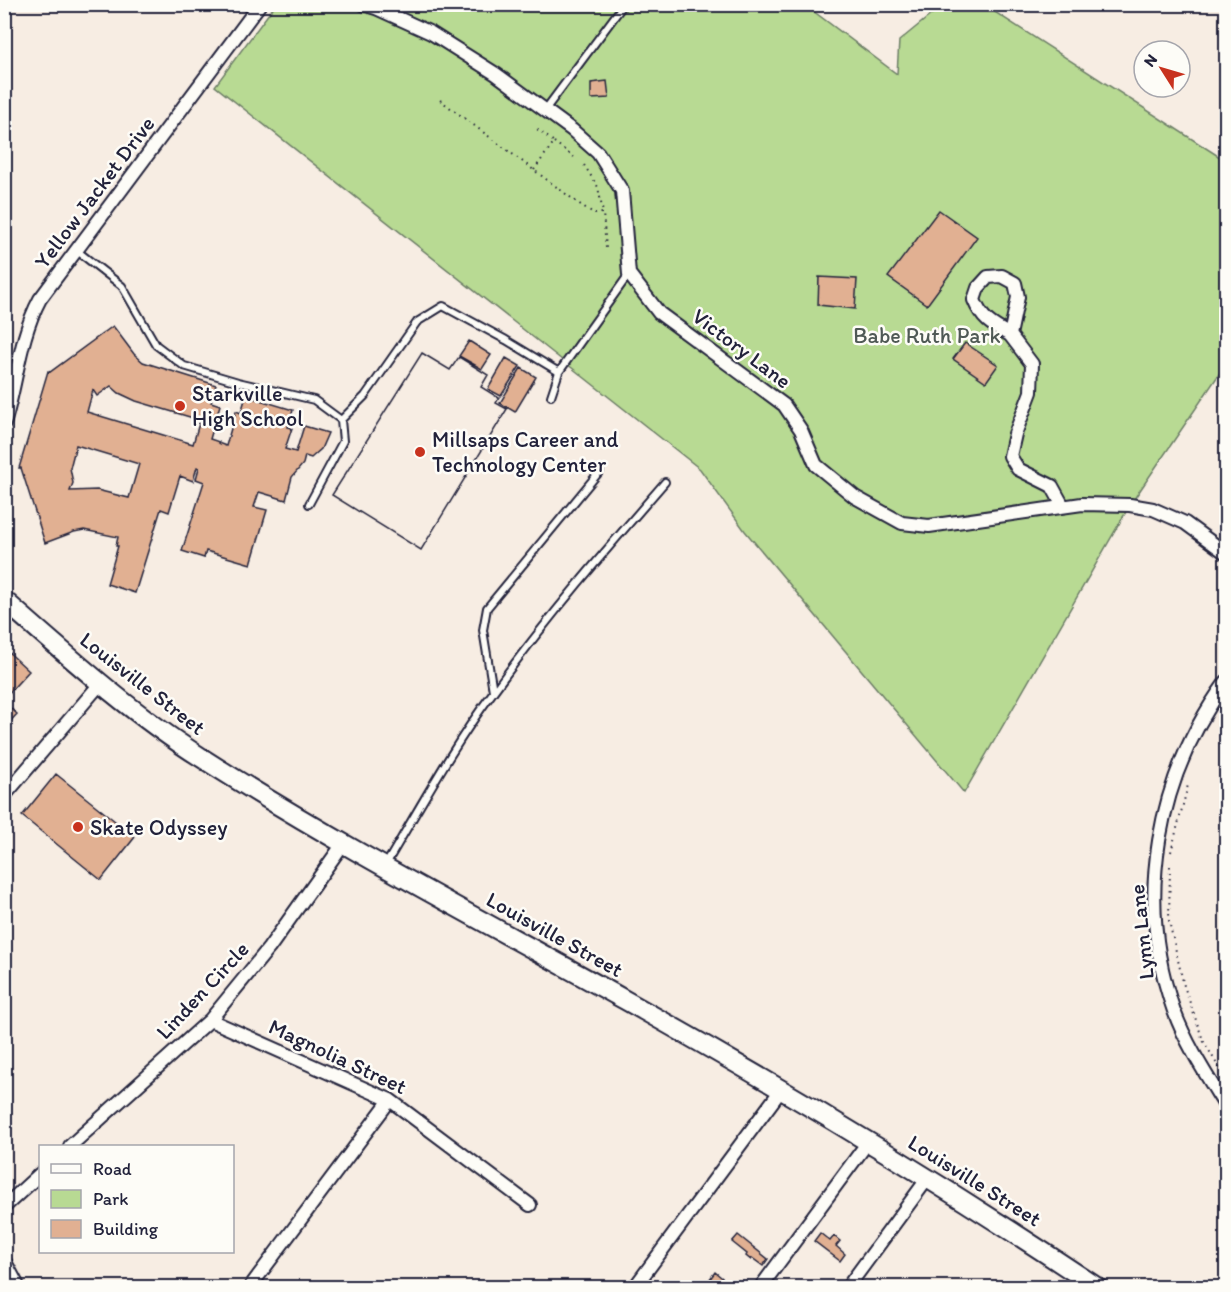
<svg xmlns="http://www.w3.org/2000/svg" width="1231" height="1292" font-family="Itim,sans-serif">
  <rect width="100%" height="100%" fill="#f7ede3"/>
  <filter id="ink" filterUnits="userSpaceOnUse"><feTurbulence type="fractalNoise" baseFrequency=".0167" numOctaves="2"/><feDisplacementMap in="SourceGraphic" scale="12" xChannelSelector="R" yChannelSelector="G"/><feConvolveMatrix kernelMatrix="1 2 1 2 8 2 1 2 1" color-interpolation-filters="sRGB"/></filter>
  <g filter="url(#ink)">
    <path fill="#b8da93" stroke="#6d7e67" stroke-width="1.5" d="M275,5H805L897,74L899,41L943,5H984L1226,161V364L1130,505L964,793L745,531L700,469L215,86Z"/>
    <path fill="#e1b092" stroke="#22223b" stroke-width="1.5" fill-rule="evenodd" d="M607,81L609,98L591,99V83Z
      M939,210L977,237L927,305L888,277Z
      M819,277L857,279L855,309L818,305Z
      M113,326L134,354L143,362L216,385L211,402L220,405L210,439L219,442L218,443L226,446L236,411L241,413L246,396L293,410L288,427L292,428L285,449L296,452L304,426L328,433L321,449L311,458L305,456L303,464L292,477L286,500L259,492L254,507L267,510L251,564L206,551L204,558L182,551L204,482L196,479L199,468L197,467L193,481L180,476L169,512L161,509L135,593L107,584L118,546H116L118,537L84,530L74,532L45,543L21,468H19L48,371L50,372ZM111,386L119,393L136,401L200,420L193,444L87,412L93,390L97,396ZM76,445L139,464L129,498L97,490L70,491L73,483L70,468Z
      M469,341L491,355L482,369L459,356Z
      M965,343L998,365L986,382L953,359Z
      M422,353L450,370L459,357L488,375L481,387L499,398L496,403L507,409L421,550L332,495Z
      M422,353L450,370L459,357L488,375L481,387L499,398L496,403L507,409L421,550L332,495Z
      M506,358L520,366L501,396L488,389Z
      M521,368L536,377L515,412L500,403Z
      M4,648L29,671L4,698Z
      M4,702L17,714L4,728Z
      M56,774L135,837L101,880L22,816Z
      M820,1233L830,1241L834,1236L840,1241L836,1246L845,1254L840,1261L814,1241Z
      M738,1235L768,1259L763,1266L752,1258L751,1260L746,1256L747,1254L732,1242Z
      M715,1272L734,1288H718L713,1284L710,1287L706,1284Z"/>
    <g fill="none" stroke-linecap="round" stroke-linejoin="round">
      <defs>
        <path id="lane" d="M545,110L624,4
          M76,250L122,286L156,345L184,366L238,382L314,400L341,420L343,441L309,504
          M559,372L629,274
          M341,420L365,396L417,322L443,306L506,340L559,372L551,396
          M493,691L483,630L487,608L600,471
          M385,866C420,807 453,746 494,691C547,618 606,550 665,482"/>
        <path id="street" d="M363,4L376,8L431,33L496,74L572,130L598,153L622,191L629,274L659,313L784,405L801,430L816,465L855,497L902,523L929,526L1082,504L1130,505L1153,509L1185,523L1226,553
          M1010,335C992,325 982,320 974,300L978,288L988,277L1002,276L1015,283L1018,297L1010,335L1032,364L1031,392L1015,434L1010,456L1018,469L1052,486L1063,506
          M4,424C17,382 19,338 40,299L260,4
          M1226,682C1157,777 1134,899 1174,1011C1187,1046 1207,1076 1226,1107
          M4,796L100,684
          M210,1020L390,1100L530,1205
          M70,1146L210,1020L269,948L343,844
          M4,1207L40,1174
          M4,1260L19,1288
          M250,1287L390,1100
          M634,1288L781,1090
          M760,1288L868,1142
          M847,1288L928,1178"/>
        <path id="secondary" d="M4,600C68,656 131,713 202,758C339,846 484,921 625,1000C786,1090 944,1185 1098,1288"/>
      </defs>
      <use href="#lane" stroke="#22223b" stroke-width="10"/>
      <use href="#street" stroke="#22223b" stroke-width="16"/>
      <use href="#secondary" stroke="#22223b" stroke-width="22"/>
      <path stroke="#22223b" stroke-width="2" stroke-dasharray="1.5 4.5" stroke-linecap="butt" d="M440,100L578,203L595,214L603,213L606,248
        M554,142L574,157
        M584,165L598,187L603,213
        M534,170L554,142L537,129
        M1171,852L1188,785
        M1170,866L1169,921L1184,986L1203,1040L1226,1080"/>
      <use href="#lane" stroke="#fdfcf7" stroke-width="6"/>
      <use href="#street" stroke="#fdfcf7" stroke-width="12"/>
      <use href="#secondary" stroke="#fdfcf7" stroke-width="18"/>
    </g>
  </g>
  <g fill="#c8321e" stroke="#fdfcf7" stroke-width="2">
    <circle cx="180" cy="406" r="6"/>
    <circle cx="420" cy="452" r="6"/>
    <circle cx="78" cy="827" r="6"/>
  </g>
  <g text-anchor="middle" stroke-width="5" stroke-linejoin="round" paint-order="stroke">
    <g font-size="22" fill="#22223b" stroke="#fdfcf7">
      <text transform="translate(94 192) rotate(-53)" y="8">Yellow Jacket Drive</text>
      <text transform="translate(742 348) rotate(37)" y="8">Victory Lane</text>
      <text transform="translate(143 683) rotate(38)" y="8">Louisville Street</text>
      <text transform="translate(1141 932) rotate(-96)" y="8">Lynn Lane</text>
      <text transform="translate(555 934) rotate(29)" y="8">Louisville Street</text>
      <text transform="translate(202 990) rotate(-47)" y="8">Linden Circle</text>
      <text transform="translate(338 1056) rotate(25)" y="8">Magnolia Street</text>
      <text transform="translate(975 1180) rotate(32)" y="8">Louisville Street</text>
    </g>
    <g font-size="22" fill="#4f5955" stroke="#fdfcf7">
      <text x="927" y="343">Babe Ruth Park</text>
    </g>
    <g font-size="22" fill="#22223b" stroke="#fdfcf7" text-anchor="start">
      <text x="192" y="401">Starkville<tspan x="192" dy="25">High School</tspan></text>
      <text x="432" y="447">Millsaps Career and<tspan x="432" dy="25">Technology Center</tspan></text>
      <text x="90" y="835">Skate Odyssey</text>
    </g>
  </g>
  <rect width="1231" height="1292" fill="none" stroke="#fdfcf7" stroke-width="24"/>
  <rect x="12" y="12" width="1207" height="1268" fill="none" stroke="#22223b" stroke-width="2" filter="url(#ink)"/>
  <rect x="39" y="1145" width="195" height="108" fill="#fdfcf7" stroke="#a5a5ac" stroke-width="1.5"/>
  <rect x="51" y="1164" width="30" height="9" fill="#fdfcf7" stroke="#a5a5ac" stroke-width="1.5"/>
  <text x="93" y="1175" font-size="18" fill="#22223b">Road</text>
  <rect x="51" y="1190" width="30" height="18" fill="#b8da93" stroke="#a5a5ac" stroke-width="1.5"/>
  <text x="93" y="1205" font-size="18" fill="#22223b">Park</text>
  <rect x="51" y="1220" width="30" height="18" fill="#e1b092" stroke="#a5a5ac" stroke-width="1.5"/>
  <text x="93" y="1235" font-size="18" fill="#22223b">Building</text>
  <g transform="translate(1162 69) rotate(307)"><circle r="28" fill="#fdfcf7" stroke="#a5a5ac" stroke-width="1.5"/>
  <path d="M0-4.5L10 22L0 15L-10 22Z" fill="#c8321e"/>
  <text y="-9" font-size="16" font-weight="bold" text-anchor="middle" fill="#22223b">N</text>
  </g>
</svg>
